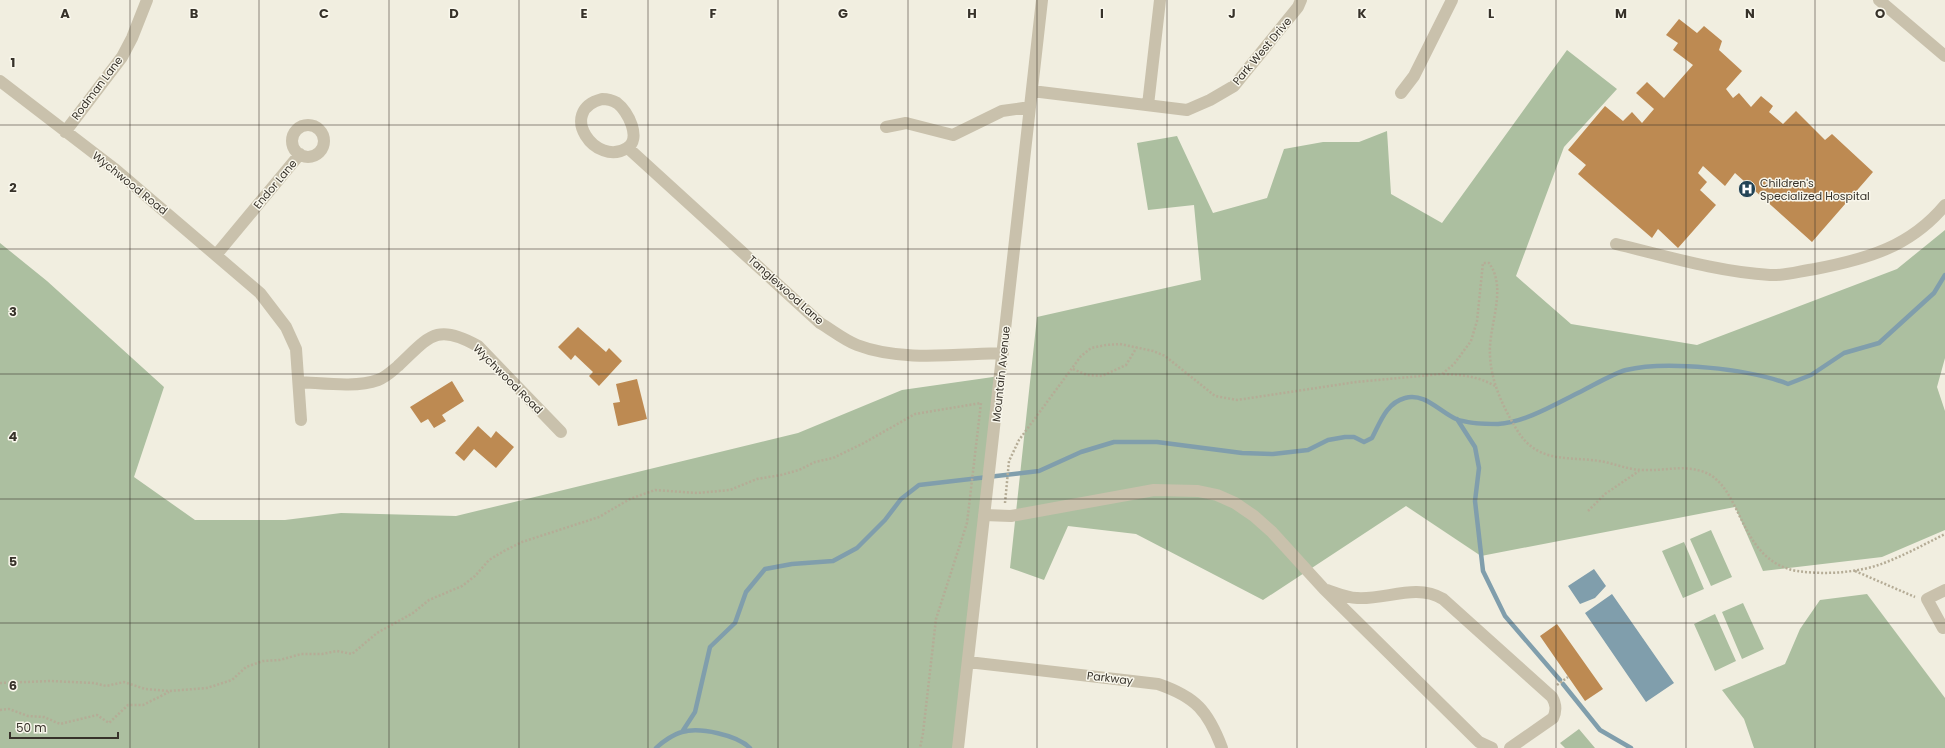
<svg xmlns="http://www.w3.org/2000/svg" width="1945" height="748" font-family="Poppins,sans-serif">
  <rect width="100%" height="100%" fill="#f1eee0"/>
  <path fill="#acbfa0" d="M1567,50L1617,89L1564,147L1516,276L1571,324L1697,345L1897,269L1945,230V358L1937,387L1945,411V530L1882,557L1763,571L1735,507L1481,556L1406,506L1263,600L1136,534L1068,526L1044,580L1010,568L1037,317L1201,280L1194,205L1148,210L1137,143L1177,136L1213,213L1267,198L1284,149L1323,142H1359L1387,131L1391,194L1442,223Z
    M0,243L47,281L164,387L134,477L195,520H285L341,513L456,516L798,433L902,390L1000,376L954,748H0Z
    M1711,530L1732,577L1711,586L1690,539Z
    M1684,542L1704,589L1683,598L1662,551Z
    M1867,594L1945,698V748H1754L1744,719L1722,690L1785,664L1800,629L1820,600Z
    M1743,603L1764,649L1742,659L1722,612Z
    M1715,614L1736,661L1715,671L1694,624Z
    M1579,729L1595,748H1565L1560,743Z"/>
  <path fill="#809eac" d="M1594,569L1606,586L1595,598L1580,604L1568,586Z
    M1612,594L1674,683L1646,702L1585,613Z"/>
  <g fill="none" stroke-linecap="round" stroke-linejoin="round">
    <path stroke="#809eac" stroke-width="4.5" d="M1457,419L1475,447L1479,468L1475,501L1483,571L1505,616L1560,680
      M1563,684L1600,730L1631,748
      M682,732L695,712L710,647L735,623L746,592L765,569L792,564L833,561L857,548L885,520L901,499L919,485L1039,471L1081,452L1114,442H1157L1242,453L1273,454L1308,450L1328,440L1345,437H1354L1364,442L1372,438C1380,423 1386,403 1405,398C1424,392 1440,412 1456,419C1469,424 1485,424 1498,424C1527,422 1557,403 1582,391C1596,384 1612,374 1626,370C1666,360 1750,369 1788,384L1811,375L1844,353L1879,343L1934,293L1945,275
      M656,748C662,742 674,734 682,732C700,727 737,735 750,748"/>
  </g>
  <path fill="#bd8a52" d="M1679,19L1697,33L1704,26L1722,41L1719,50L1742,71L1726,89L1733,98L1739,93L1751,107L1761,96L1773,106L1769,112L1783,124L1796,111L1825,140L1832,134L1873,172L1812,242L1735,173L1725,186L1703,166L1698,173L1707,182L1700,190L1716,205L1678,248L1658,229L1652,238L1578,174L1586,165L1568,150L1605,106L1623,121L1632,112L1642,123L1654,109L1636,93L1647,82L1664,98L1693,65L1673,50L1678,43L1666,35Z
    M578,327L606,352L609,348L622,361L599,386L589,376L593,372L575,355L571,360L558,347Z
    M637,379L647,419L618,426L613,403L620,402L616,384Z
    M452,381L464,401L442,415L446,421L434,428L428,419L421,423L410,407Z
    M478,426L491,438L496,431L514,447L496,468L474,449L464,461L455,453Z
    M1557,624L1603,689L1585,701L1540,636Z"/>
  <g fill="none" stroke-linecap="round" stroke-linejoin="round">
    <path stroke="#b5ac96" stroke-width="2.5" stroke-dasharray="2 2" stroke-linecap="butt" d="M1073,369L1087,375L1102,376L1126,365L1137,347
      M1443,374C1462,375 1478,376 1495,386
      M1005,503L1009,461L1019,440L1081,356L1091,348L1106,345L1120,344L1153,351L1165,356L1215,396L1237,400L1356,382L1442,374L1454,364L1471,341L1477,321L1483,263H1489C1508,289 1488,326 1490,355C1491,382 1503,407 1517,430C1539,466 1571,455 1605,462C1618,465 1630,470 1644,470C1664,471 1681,465 1701,471C1744,483 1736,560 1797,571C1824,575 1858,573 1884,563C1905,555 1925,544 1945,534
      M1588,511L1605,494L1639,471
      M1855,571L1915,597
      M0,683L50,681L94,683L106,686L124,682L145,689L169,691L207,688L232,680L246,667L263,661L280,660L301,654H322L337,651L352,654L377,633L413,613L429,600L462,586L475,576L489,560L504,551L522,542L599,517L630,499L655,490L697,493L730,490L757,479L781,475L799,470L815,462L833,458L862,444L915,414L981,403L967,523L936,619L923,733L920,748
      M1557,685L1568,677
      M0,710L9,709L28,716L44,717L60,724L97,715L109,723L128,705H143L169,692"/>
    <path stroke="#c9c1ac" stroke-width="12" d="M1879,0L1945,56
      M0,81L116,170L260,293L286,327L296,349L301,420
      M1032,91L1187,110L1210,100L1234,86L1298,7L1301,0
      M1401,93L1414,76L1452,0
      M602,99C607,99 612,100 617,103C628,111 642,139 627,148C596,168 556,111 602,99Z
      M1148,105L1160,0
      M292 141a16 16 0 1 1 32 0a16 16 0 1 1-32 0Z
      M886,127L906,123L953,135L1002,111L1030,107
      M65,132L122,57L132,38L147,0
      M628,148L820,323C832,330 844,340 857,345C901,362 956,354 1003,353
      M1616,244C1666,256 1718,272 1770,275C1785,276 1800,271 1815,269C1867,259 1910,247 1945,205
      M216,255L300,154
      M299,382C323,383 356,388 378,380C386,377 392,371 398,366C429,337 436,322 478,346L561,432
      M984,515L1011,516L1154,490L1198,491L1217,495L1235,503L1254,516L1272,532L1324,589L1479,742L1492,748
      M1327,590C1336,593 1347,598 1357,598C1386,600 1416,583 1443,599L1552,697C1556,704 1557,710 1553,718L1510,748
      M1945,590L1927,599L1943,628L1945,627
      M968,662L1158,684C1196,697 1208,711 1222,748
      M958,748L1042,0"/>
  </g>
  <path fill="none" stroke="#37322a" stroke-width="1" stroke-opacity="0.55" d="M130,0V748M259,0V748M389,0V748M519,0V748M648,0V748M778,0V748M908,0V748M1037,0V748M1167,0V748M1297,0V748M1426,0V748M1556,0V748M1686,0V748M1815,0V748M0,125H1945M0,249H1945M0,374H1945M0,499H1945M0,623H1945"/>
  <defs>
    <symbol id="hospital-disc" viewBox="-11 -11 22 22"><circle r="9.5" fill="#234456" stroke="#f9f7ec"/><path d="M-5-5h3v3.5h4V-5h3V5h-3V1.5h-4V5h-3Z" fill="#fff"/></symbol>
  </defs>
  <g fill-rule="evenodd">
    <use href="#hospital-disc" x="1737" y="179" width="20" height="20"/>
  </g>
  <g text-anchor="middle" stroke-width="3" stroke-linejoin="round" paint-order="stroke">
    <g font-size="11" fill="#37322a" stroke="#f9f7ec">
      <text transform="translate(1262 51) rotate(-50)" y="4">Park West Drive</text>
      <text transform="translate(97 88) rotate(-53)" y="4">Rodman Lane</text>
      <text transform="translate(130 183) rotate(39)" y="4">Wychwood Road</text>
      <text transform="translate(275 184) rotate(-50)" y="4">Endor Lane</text>
      <text transform="translate(786 290) rotate(42)" y="4">Tanglewood Lane</text>
      <text transform="translate(1001 374) rotate(-84)" y="4">Mountain Avenue</text>
      <text transform="translate(508 379) rotate(45)" y="4">Wychwood Road</text>
      <text transform="translate(1110 678) rotate(7)" y="4">Parkway</text>
    </g>
    <g font-size="11" fill="#37322a" stroke="#f9f7ec" text-anchor="start">
      <text x="1760" y="187">Children's<tspan x="1760" dy="13">Specialized Hospital</tspan></text>
    </g>
  </g>
  <g font-size="13" text-anchor="middle" font-weight="bold" fill="#37322a" stroke="#f9f7ec" stroke-width="3" stroke-linejoin="round" paint-order="stroke">
    <text x="65" y="18">A</text>
    <text x="194" y="18">B</text>
    <text x="324" y="18">C</text>
    <text x="454" y="18">D</text>
    <text x="584" y="18">E</text>
    <text x="713" y="18">F</text>
    <text x="843" y="18">G</text>
    <text x="972" y="18">H</text>
    <text x="1102" y="18">I</text>
    <text x="1232" y="18">J</text>
    <text x="1362" y="18">K</text>
    <text x="1491" y="18">L</text>
    <text x="1621" y="18">M</text>
    <text x="1750" y="18">N</text>
    <text x="1880" y="18">O</text>
    <text x="13" y="67">1</text>
    <text x="13" y="192">2</text>
    <text x="13" y="316">3</text>
    <text x="13" y="441">4</text>
    <text x="13" y="566">5</text>
    <text x="13" y="690">6</text>
  </g>
  <path d="M10 732v6h108v-6" fill="none" stroke="#37322a" stroke-width="2"/>
  <text x="16" y="732" font-size="12" fill="#37322a" stroke="#f9f7ec" stroke-width="3" paint-order="stroke">50 m</text>
</svg>
